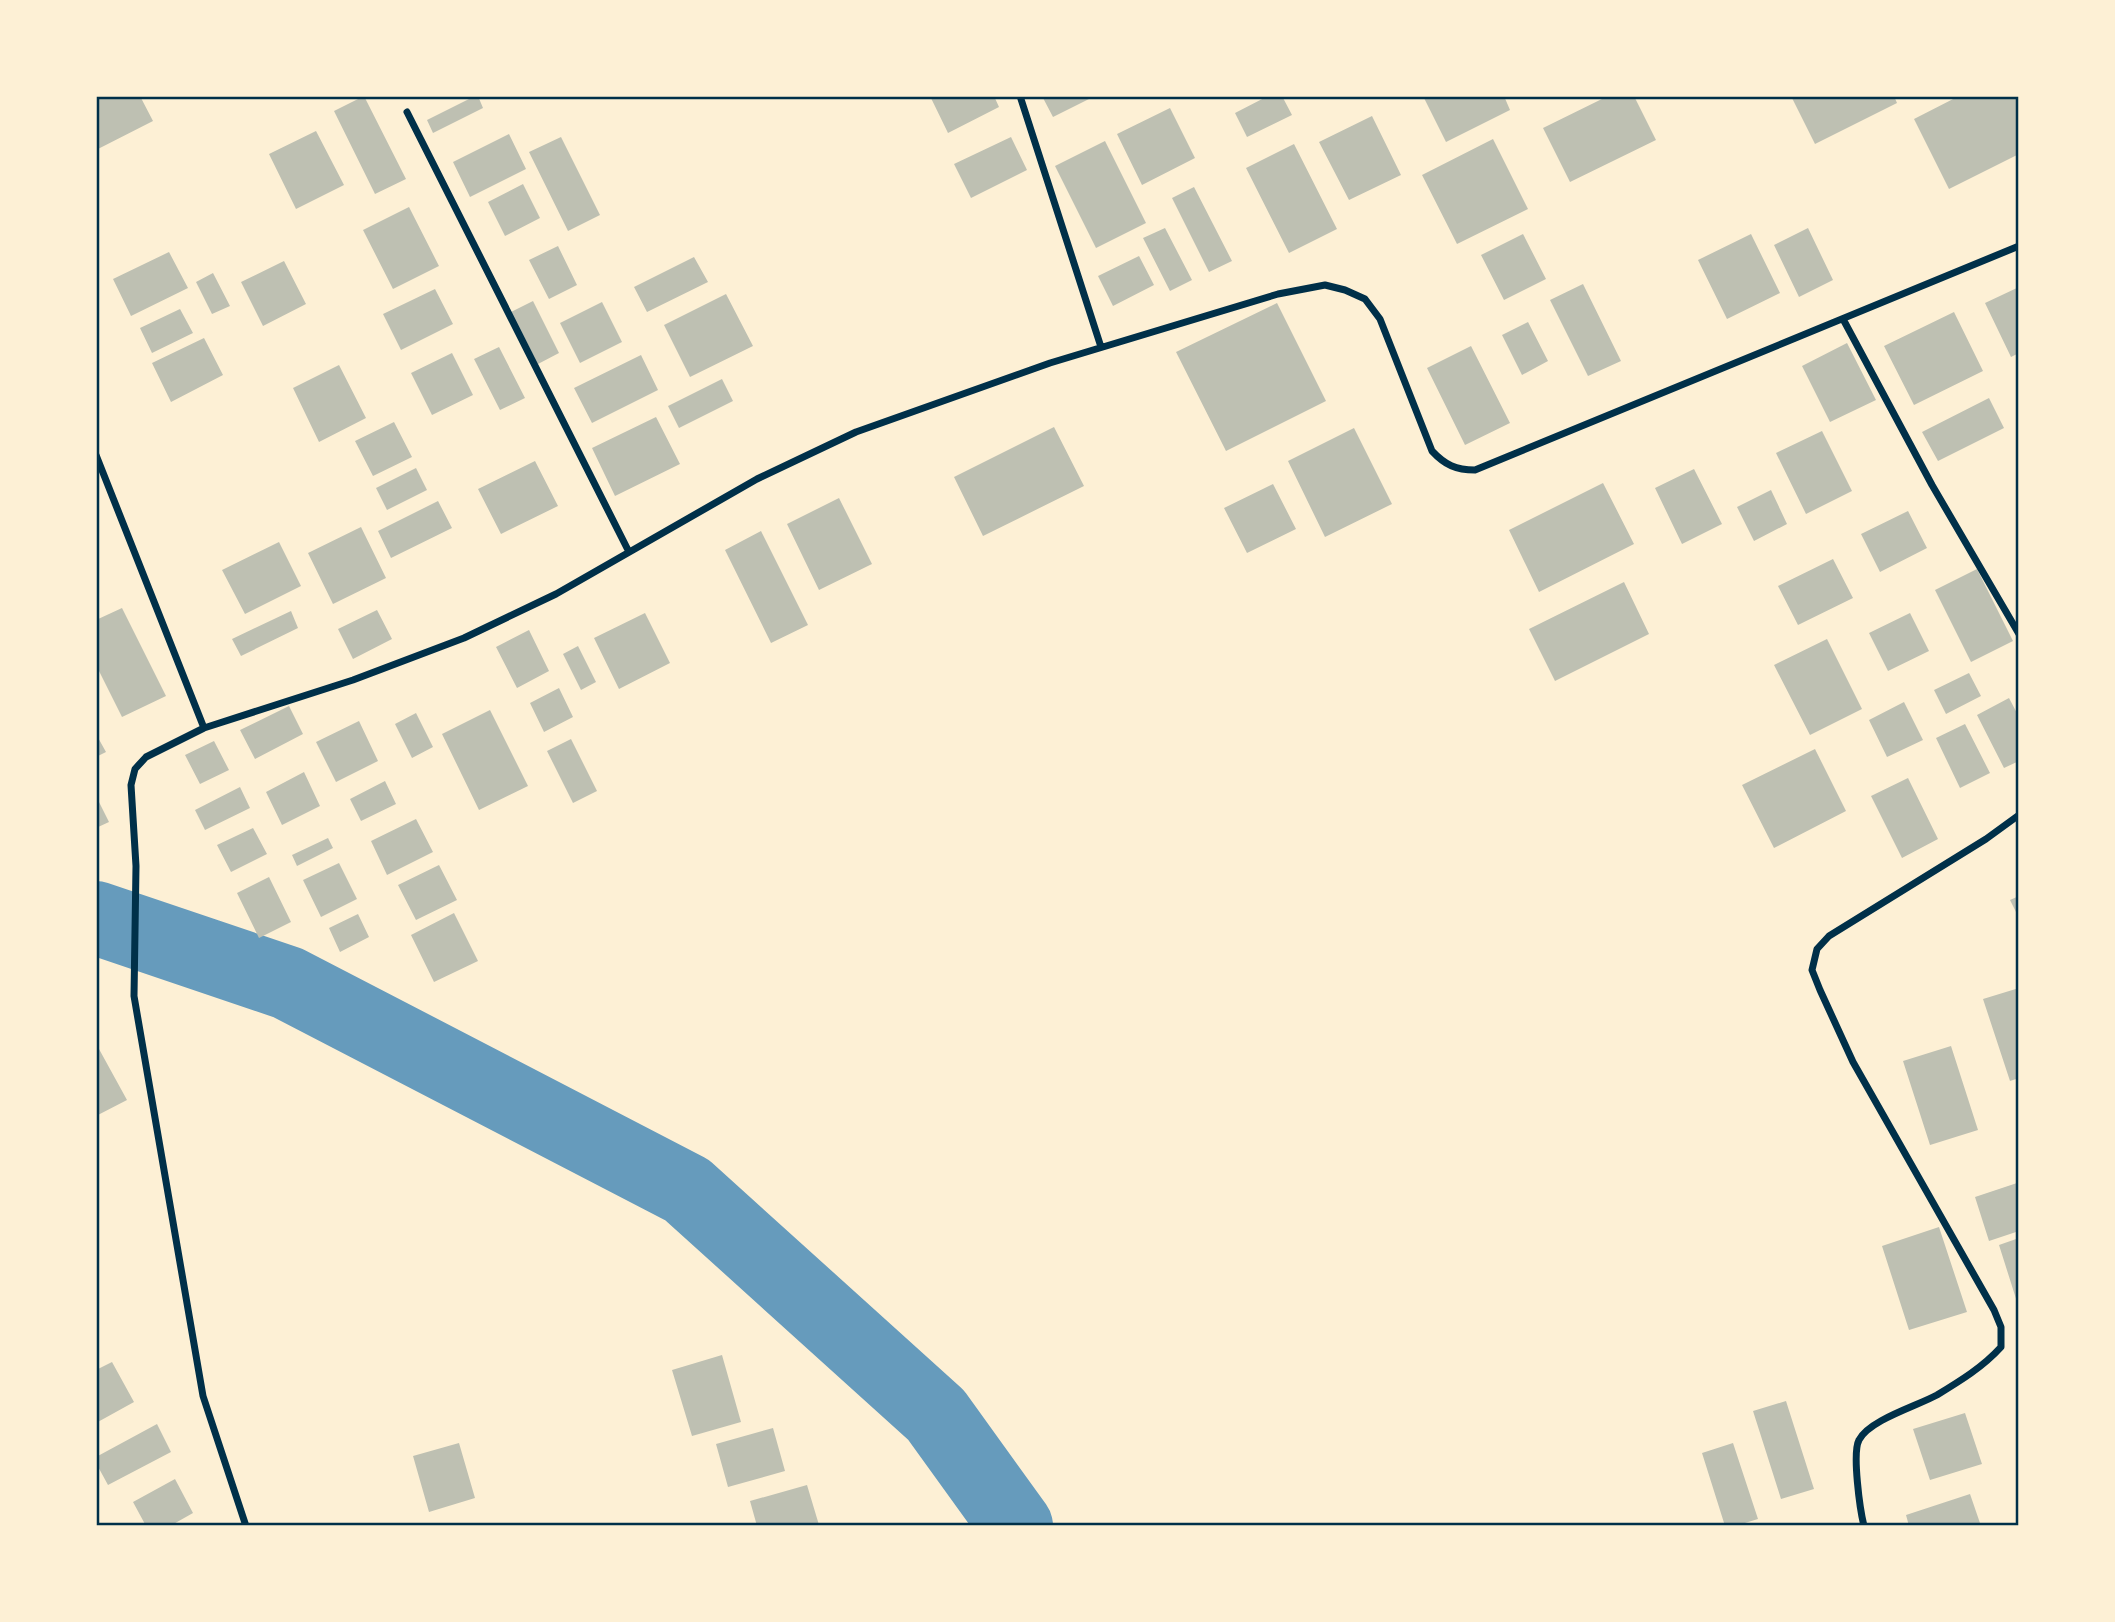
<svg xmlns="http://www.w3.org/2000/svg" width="2115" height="1622" font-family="'Titillium Web',sans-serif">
  <rect width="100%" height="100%" fill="#fdf0d5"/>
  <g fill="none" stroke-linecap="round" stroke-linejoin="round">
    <path stroke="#669bbc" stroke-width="74" d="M96,918L288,983L687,1190L936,1415L1016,1526"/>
  </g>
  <path fill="#bec0b2" d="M96,96H140L153,121L96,150Z
    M364,96L406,179L375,194L334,111Z
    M475,96H478L483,108L433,133L427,120Z
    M930,96H994L999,107L948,133Z
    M1042,96H1095L1053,117Z
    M1268,96H1282L1292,115L1247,137L1235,113Z
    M1423,96H1504L1510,110L1446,142Z
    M1608,96H1634L1656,140L1570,182L1543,128Z
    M1791,96H1894L1897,103L1815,144Z
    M1959,96H2019V154L1949,189L1914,119Z
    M1170,108L1195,158L1142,185L1117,134Z
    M1372,116L1401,175L1349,200L1319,142Z
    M316,131L344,185L296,209L269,154Z
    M509,134L526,169L470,197L453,162Z
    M561,137L600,215L568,231L529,152Z
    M1011,137L1027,170L971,198L954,164Z
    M1493,139L1528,209L1457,244L1422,175Z
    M1105,141L1146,223L1096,248L1055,166Z
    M1294,144L1337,229L1289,253L1246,168Z
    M523,184L540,218L505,236L488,202Z
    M1194,187L1232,261L1209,272L1172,198Z
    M409,207L439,266L393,289L363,230Z
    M1165,228L1192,280L1170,291L1143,238Z
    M1808,228L1833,280L1799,297L1774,245Z
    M1523,234L1546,279L1504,300L1481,255Z
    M1751,234L1780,293L1727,319L1698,260Z
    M558,246L577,285L549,299L529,260Z
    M169,252L188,288L131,316L113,279Z
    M1139,256L1154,285L1113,306L1098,276Z
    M694,257L708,282L647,312L634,287Z
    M284,261L306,304L263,326L241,282Z
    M213,273L230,306L212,314L196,282Z
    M1583,284L1621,361L1588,376L1550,300Z
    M2019,287V353L2011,357L1985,303Z
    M435,289L453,324L401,350L383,314Z
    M726,294L753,346L690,377L664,325Z
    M533,301L559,353L538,364L511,312Z
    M602,302L622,342L580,363L560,323Z
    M1277,303L1326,401L1226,451L1176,352Z
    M180,309L193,333L152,353L140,328Z
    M1954,312L1983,371L1914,405L1884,346Z
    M1528,322L1548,361L1522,375L1502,335Z
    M204,338L223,375L171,402L152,363Z
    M1847,343L1876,400L1830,422L1802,366Z
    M1471,346L1510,423L1465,445L1427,368Z
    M499,347L525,398L500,410L474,359Z
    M452,353L473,395L432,415L411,373Z
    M641,355L658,390L592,423L574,388Z
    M339,365L366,418L319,442L293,388Z
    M722,379L733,401L679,428L668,406Z
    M1989,398L2004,428L1938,461L1922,432Z
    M656,417L680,464L615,496L592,448Z
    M394,422L412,457L373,476L355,441Z
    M1054,427L1084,486L983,536L954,477Z
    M1354,428L1392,504L1325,537L1288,461Z
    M1822,431L1852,491L1806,514L1776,453Z
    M535,461L558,506L501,534L478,489Z
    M416,468L427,490L387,510L376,488Z
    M1694,469L1722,524L1682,544L1655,488Z
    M1603,483L1634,544L1539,592L1509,530Z
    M1273,484L1296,529L1247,553L1224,508Z
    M1771,490L1787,524L1754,541L1737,507Z
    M839,498L872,564L819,590L787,524Z
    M438,501L452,528L391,558L378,531Z
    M1908,511L1927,548L1880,572L1861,534Z
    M361,527L386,578L333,604L308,553Z
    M761,531L808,625L771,643L725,550Z
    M279,542L301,586L245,614L222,570Z
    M1833,559L1853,598L1798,625L1778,586Z
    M1977,569L2013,641L1971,662L1935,590Z
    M1624,582L1649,634L1555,681L1529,629Z
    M122,608L166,696L122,717L96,665V620Z
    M377,610L392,639L353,659L338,629Z
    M291,611L298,628L241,656L232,639Z
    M645,613L670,663L619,689L594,638Z
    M1910,613L1929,651L1888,671L1869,633Z
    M529,630L549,671L517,688L496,647Z
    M1827,639L1862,709L1810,735L1774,665Z
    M578,646L596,682L581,690L563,654Z
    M1969,673L1981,696L1946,714L1934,690Z
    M559,688L573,717L544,732L530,703Z
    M2009,698L2019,717V761L2004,768L1977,715Z
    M1904,702L1923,740L1887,757L1869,720Z
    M289,706L303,734L255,759L240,730Z
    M490,710L528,786L479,810L442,734Z
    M416,713L433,747L412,758L395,724Z
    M359,721L378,761L336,782L316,742Z
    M1965,724L1990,773L1960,788L1936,738Z
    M96,734L106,752L96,757Z
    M571,739L597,791L573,803L547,751Z
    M214,741L229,770L200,784L185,755Z
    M1815,749L1846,811L1774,848L1742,785Z
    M304,772L320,806L282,825L266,792Z
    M1908,778L1938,839L1902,858L1871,796Z
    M385,781L396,804L361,821L350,799Z
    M240,787L250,808L205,830L195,810Z
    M96,796L109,822L96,828Z
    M416,819L433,852L387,875L371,841Z
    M253,828L267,854L231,872L217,845Z
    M328,838L333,848L297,866L292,855Z
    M339,863L357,899L321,917L303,880Z
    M439,865L457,900L416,920L398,885Z
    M269,877L291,922L259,938L237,893Z
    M2019,896V918L2010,900Z
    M454,913L478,961L434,982L411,935Z
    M358,914L369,937L340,952L329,928Z
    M2019,988V1078L2010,1081L1983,999Z
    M1951,1046L1978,1130L1930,1145L1903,1061Z
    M99,1049L127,1100L96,1116V1051Z
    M2017,1183L2019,1190V1231L1989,1241L1975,1197Z
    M1939,1227L1967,1312L1909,1330L1882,1246Z
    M2019,1238V1305H2018L1999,1245Z
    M722,1355L741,1422L692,1436L672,1370Z
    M112,1362L134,1402L96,1423V1370Z
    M1786,1401L1814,1489L1781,1499L1753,1411Z
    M1965,1413L1982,1464L1930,1480L1913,1429Z
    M157,1424L171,1452L108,1485L96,1463V1457Z
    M773,1428L785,1471L728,1487L716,1444Z
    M459,1443L475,1498L429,1512L413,1456Z
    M1733,1443L1758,1519L1735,1526H1725L1702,1453Z
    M175,1479L193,1513L170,1526H146L133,1502Z
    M807,1485L819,1525L757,1526L750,1501Z
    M1970,1494L1981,1526H1909L1906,1515Z"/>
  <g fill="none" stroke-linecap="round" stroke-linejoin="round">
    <path stroke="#003049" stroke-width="7" d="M1020,96L1101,347
      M407,112L629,552
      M1843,319L1932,485L2019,634
      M96,455L204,728L146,757L135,769L131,785L136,866L134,996L203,1396L246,1526
      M204,728L353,680L464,638L556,594L757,479L856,432L1050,363L1278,294L1325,285L1345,290L1365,299L1380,319L1432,451C1445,465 1456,470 1475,470L2019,246
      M1864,1526C1860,1510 1852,1453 1859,1440C1869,1420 1917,1406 1937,1395C1960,1381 1983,1367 2001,1347V1327L1994,1310L1853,1062L1820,990L1812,970L1817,949L1829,936L1986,839L2019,815"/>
  </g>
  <rect width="2115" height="1622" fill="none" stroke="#fdf0d5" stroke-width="196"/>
  <rect x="98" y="98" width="1919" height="1426" fill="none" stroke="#003049" stroke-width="2.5"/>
</svg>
